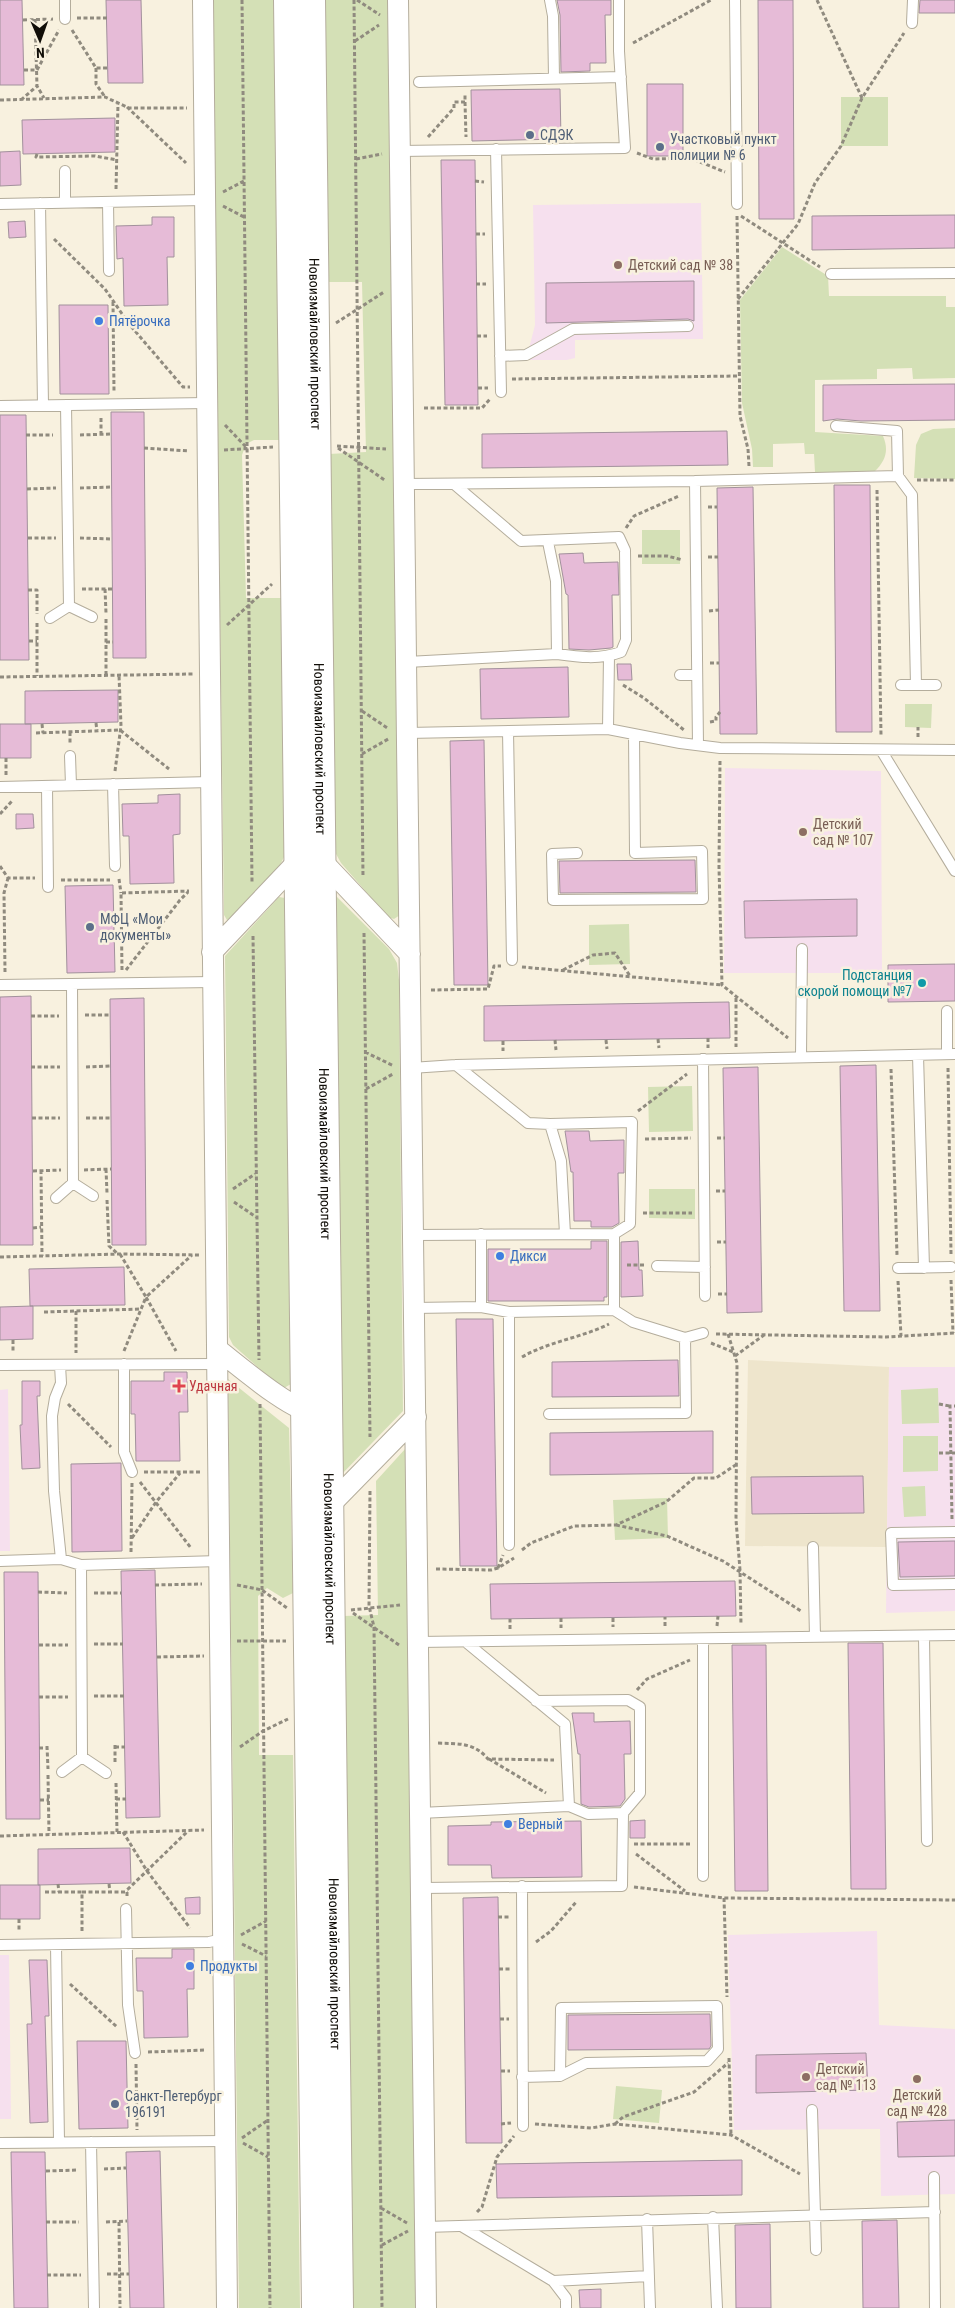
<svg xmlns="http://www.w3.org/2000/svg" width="955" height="2308" font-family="'Roboto Condensed',sans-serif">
  <rect width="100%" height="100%" fill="#f8f1df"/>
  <path fill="#eee5cc" d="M748,1360L889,1367L887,1547L745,1546Z"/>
  <path fill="#f6e0ee" d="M701,203L703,339L575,340V358L567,360H526L535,325L533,205Z
    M725,768L881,771L882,973H724Z
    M889,1367H955V1611L886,1613Z
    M8,1389L10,1551H0V1390Z
    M877,1931L879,2025L955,2029V2194L881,2196L880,2129L734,2130L728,1935Z
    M0,1955H9L11,2119H0Z"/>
  <path fill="#d4e0b6" d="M212,0H274L279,440H254L246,444L242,455L246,598H282L284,857L279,867L233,918L227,920L224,915Z
    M324,0H389L400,915L394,919L388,917L341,863L335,852L329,454L366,452L362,282H328Z
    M841,97H888V146H841Z
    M782,247L828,276L829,296H946V307H955V378L913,379L912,368L877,369V379L815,380V432L883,436C889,450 886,461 874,472H815L814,454H805L804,443L773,444V467H753L752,449L742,403L740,300Z
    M955,428V479L914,478L916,445L921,434L933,429Z
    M642,530H680V564H642Z
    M905,704H932L931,728L905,727Z
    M335,895L389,949L397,963L399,980L403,1411L340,1476Z
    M279,897L285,898L291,1384L284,1388L280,1387L233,1345L229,1337L225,956Z
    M629,924L630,964L589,965V925Z
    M692,1086L693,1131L649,1132L648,1087Z
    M649,1189H695V1219L649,1218Z
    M228,1379L289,1428L293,1593L283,1598L267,1588L258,1596L259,1755H293L300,2308H239Z
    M938,1388L939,1423L902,1424L901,1390Z
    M903,1436H938V1471L903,1472Z
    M406,1448L417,2308H353L343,1616L378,1615L376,1481Z
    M925,1486L926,1516L904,1517L902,1487Z
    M667,1498L668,1538L615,1540L613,1500Z
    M616,2086L662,2090L659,2123L613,2119Z"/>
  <path fill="#e6bbd7" stroke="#a2919c" d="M0,0H22L24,85H0Z
    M106,0H141L143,83H108Z
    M557,0H611V15H605L606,63H590V71L561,72L560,15Z
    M758,0H793L794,219H759Z
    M920,0H955V13H919Z
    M647,84H683V156H647Z
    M560,89L561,139L472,141L471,90Z
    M115,118V152L23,154L22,120Z
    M20,151L21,185L0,186V152Z
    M441,160H475L478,405H445Z
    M955,215V248L812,250V216Z
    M152,217H174V257H167L168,305L124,306L123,258L117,259L116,226L152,225Z
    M25,221L26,237L9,238L8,222Z
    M694,281V321L688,319L546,323V283Z
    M59,305H108L109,394H60Z
    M955,384V420L861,421L837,419L823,421V385Z
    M111,412H144L146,658H113Z
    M0,415H26L29,660H0Z
    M727,431L728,465L482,468V434Z
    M834,485H870L872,732H836Z
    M753,487L757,734H720L717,488Z
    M583,553L584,563L618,562L619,595H612L613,647L611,648L589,650L569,649L568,595L566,594L559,554Z
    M617,664H631L632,680H618Z
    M568,667L569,717L481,719L480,669Z
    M118,690V722L25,724V691Z
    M0,724H31V758H0Z
    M484,740L488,985H454L450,741Z
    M180,794V834L173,835L174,883L130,884L129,836H123L122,804L158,803V795Z
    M16,814H33L34,828L16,829Z
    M695,860L696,892L560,893L559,861Z
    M113,885L115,972L67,973L65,886Z
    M857,899V936L745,938L744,901Z
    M955,964V1001L888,1002V965Z
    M31,996L33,1245H0V997Z
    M144,998L146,1245H112L110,999Z
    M729,1002L730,1038L484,1041V1006Z
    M876,1065L880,1311H844L840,1066Z
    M758,1067L762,1312L727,1313L723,1068Z
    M565,1131H589L590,1141L624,1140V1173H618L619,1223L612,1227H591V1221H574L573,1172H571Z
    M591,1241H607V1297H604V1301H488V1249H591Z
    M638,1241L639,1270H642L643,1296L621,1297V1242Z
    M124,1267L125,1305L30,1306L29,1269Z
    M33,1306V1339L0,1340V1307Z
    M456,1319H493L497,1566H460Z
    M678,1360L679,1396L552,1397V1362Z
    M164,1372H187L188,1412H179L180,1461H136L135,1414H131V1381H164Z
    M22,1381H40V1396H37L40,1468L22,1469L20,1425H22Z
    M713,1431V1473L550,1475V1433Z
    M121,1463L122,1551L72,1552L71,1464Z
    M863,1476L864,1513L752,1514L751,1477Z
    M955,1541V1576L900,1577L898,1542Z
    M155,1570L160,1817L126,1818L121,1571Z
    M4,1572H38L40,1819H6Z
    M735,1581L736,1616L491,1619L490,1584Z
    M848,1643H883L886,1889H851Z
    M732,1645H766L768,1891H735Z
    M572,1713H594V1722L630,1721L631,1754H624L625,1799L620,1806L589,1807L581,1804L580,1754H578Z
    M645,1820V1838H630V1821Z
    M581,1821L582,1877L492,1878L491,1865H448V1826L491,1825V1822Z
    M130,1848L131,1883L38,1885V1849Z
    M0,1885H40V1919H0Z
    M200,1897V1914H186L185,1898Z
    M498,1897L502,2143H466L463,1898Z
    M172,1949H194V1989H187L188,2037L144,2038L143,1991H137L136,1958H172Z
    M29,1960H47L49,2016H45L48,2122L30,2123L27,2024H32Z
    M710,2014L711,2046L709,2049L568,2050V2015Z
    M77,2041H126L128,2128L79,2129Z
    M866,2053L868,2090L756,2093V2055Z
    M955,2120V2156L898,2157L897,2122Z
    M160,2151L164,2308H130L126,2152Z
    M11,2152H45L48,2308H14Z
    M742,2160V2195L497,2198L496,2164Z
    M897,2220L899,2308H863L862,2221Z
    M770,2224L771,2308H736L735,2225Z
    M601,2289V2308H580L579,2290Z"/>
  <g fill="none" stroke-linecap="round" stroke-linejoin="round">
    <defs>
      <path id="lane" d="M65,0V19
        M550,0L553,16L554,78
        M735,0L737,204
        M912,23L913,0
        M419,82L621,77
        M496,149L501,392
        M400,151L625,148L619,51V0
        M65,171V203
        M108,202L109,271
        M40,203L43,405
        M0,204L204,200
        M831,274L955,273
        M500,356L526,355L573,329L688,326
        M66,405L69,606
        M0,406L207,403
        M836,426L897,431L898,476
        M695,481L698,745
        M405,484L695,481L898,476L912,495L916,685
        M548,542L556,581L557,654
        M69,606L92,617
        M50,618L69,606
        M407,662L557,654C578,657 600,660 621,652L626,640L625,550L619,537L521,541L454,484
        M680,675H697
        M901,685H936
        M608,729L609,656
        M508,731L512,960
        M407,733L608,729L680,743L720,748L955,750
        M881,750L955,871
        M70,756L71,785
        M113,784L115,866
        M47,786L48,887
        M0,787L211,782
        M577,853L552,854L553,900L703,899L702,851L635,853L634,734
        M0,985L213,982
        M947,1011V1054
        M918,1055L924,1268
        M801,1057L802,949
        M703,1059L705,1296
        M456,1065L528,1123L550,1124
        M411,1068L456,1065L955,1054
        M73,1183L93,1196
        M56,1198L73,1183L72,984
        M481,1234V1307
        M565,1234L561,1161L550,1124L632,1122L630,1224L614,1234
        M413,1235L614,1234V1310L509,1312L481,1307L413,1308
        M657,1266L705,1267
        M898,1268L951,1267
        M614,1310L633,1322L685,1338L703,1333
        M509,1312V1545
        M124,1364V1452L132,1472
        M0,1365L217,1364
        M60,1365L61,1383L55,1398L52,1416L54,1491L61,1559
        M549,1414L686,1413L685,1338
        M955,1532L891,1533L893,1585L955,1584
        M813,1547L815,1637
        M0,1561L61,1559L81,1565L219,1561
        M81,1565L82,1757L106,1773
        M924,1637L927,1841
        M703,1639V1876
        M418,1642L955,1635
        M62,1772L82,1757
        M569,1806L588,1814L623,1813
        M420,1813L569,1806L565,1724L467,1643
        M522,1886L523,2126
        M422,1888L622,1886L623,1813L640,1793V1707L628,1700L536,1701
        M126,1909L128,2005L135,2053
        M0,1945L209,1942L223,1939
        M56,1945L59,2141
        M522,2077L560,2076L586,2063L707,2061L718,2049L717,2006L561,2008L560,2076
        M812,2110L816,2250
        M91,2142L94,2308
        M0,2143L225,2141
        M934,2177L935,2308
        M713,2217L717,2308
        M647,2219L650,2308
        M425,2227L935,2212
        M463,2227L553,2281L566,2298V2308
        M553,2281L649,2276"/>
      <path id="street" d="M203,0L227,2308
        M398,0L426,2308
        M212,952L299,860H321L410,954
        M217,1349C238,1365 292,1412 315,1413
        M323,1506H329L416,1417"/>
      <g id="secondary">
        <path d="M288,0L316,2308"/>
        <path id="s1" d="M311,0L339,2308"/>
      </g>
    </defs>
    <use href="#lane" stroke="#b4ad9c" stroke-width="12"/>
    <use href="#street" stroke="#b4ad9c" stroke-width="22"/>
    <use href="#secondary" stroke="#b4ad9c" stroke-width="30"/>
    <path stroke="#908b7f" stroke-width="3" stroke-dasharray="4 2.5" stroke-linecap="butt" d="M242,0L252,882
      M354,0L363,877
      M357,0L380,15
      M817,0L862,98
      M77,18H107
      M35,19L37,86L44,98
      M23,20L54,19
      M72,30L96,68H108
      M355,41L379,25
      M633,43L711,0
      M96,68V84L105,97
      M24,70H37L59,30
      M0,100L105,97L129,108H187
      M21,100L37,86
      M465,102L466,137
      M127,107L186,163
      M428,137L454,108V102H465V94
      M637,153L653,159L690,158L725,172
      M37,154L36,157L95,156L117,160
      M356,159L382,154
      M475,181L484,182
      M116,189L118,103
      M223,192L244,181
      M223,206L244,217
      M737,216L740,416L748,449L749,466
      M741,216L820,267
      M476,234H485
      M54,239L105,289L129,324L183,387H190
      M476,284H486
      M738,299L798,224L815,183L841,146L862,98L904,33
      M113,302L114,391
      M336,323L384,292
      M477,336H487
      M512,379L739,376
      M478,388H488
      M424,408H482L491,398
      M101,418V434
      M225,425L247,448
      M26,435H53
      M80,435L111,434
      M337,446L386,449
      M144,448L189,451
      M338,448L386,481
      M224,450L273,447
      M917,480H955
      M80,488L112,487
      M27,489L56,488
      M877,490L881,736
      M708,507H717
      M626,528L634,516L679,496
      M28,538H56
      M80,538L112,539
      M638,556H667L683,560
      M708,557H718
      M82,589H113
      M105,589L106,613
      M28,590H37V614
      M709,611L719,610
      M106,619V675
      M37,623V676
      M227,625L272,584
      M29,641H37
      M106,642H113
      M710,663H719
      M0,677L193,674
      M623,685L644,698L684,730
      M362,711L389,729
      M710,722L716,721V717L720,712
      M96,723L97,731
      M42,724L43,733
      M70,732V744
      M36,733L120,730L169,769
      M918,737V727
      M362,754L390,738
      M6,758V775
      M720,761L719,867L722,985L788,1038
      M115,771L121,726L119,675
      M0,814L12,801
      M0,866L8,878H35
      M119,879L121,893
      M61,880H110
      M364,933L370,1437
      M253,936L259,1360
      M522,967L722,985
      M122,970L121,893L189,891
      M126,970L180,900L188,892
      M563,970L593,955L615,953L630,976
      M5,972L4,893L8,878
      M431,990L488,989L494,966H501
      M736,998V1047
      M85,1015H110
      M31,1016H59
      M708,1038V1048
      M658,1039L659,1048
      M555,1040L556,1050
      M606,1040L607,1049
      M503,1041V1051
      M365,1052L394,1066
      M31,1067H60
      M86,1067L110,1066
      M948,1068L951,1254
      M891,1069L897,1255
      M366,1089L393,1074
      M638,1111L687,1074
      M32,1118H60
      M86,1118H111
      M717,1138H725
      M645,1139L691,1138
      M106,1169L107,1193
      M41,1170L42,1256
      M84,1170L111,1169
      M33,1171L61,1170
      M233,1189L255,1174
      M716,1191H725
      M107,1200L109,1246L118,1254
      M234,1202L256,1217
      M643,1213H692
      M33,1228L41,1227
      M717,1242H726
      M120,1254L146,1297L192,1255
      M0,1257L120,1254L199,1255
      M627,1265H645
      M951,1280L953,1333
      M898,1281L901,1336
      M718,1294H727
      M76,1311V1353
      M44,1312L141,1309
      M716,1334L886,1337L955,1333
      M728,1334L737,1363L736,1520L740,1570L741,1625
      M13,1340V1352
      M711,1343L733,1352
      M124,1351L146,1297L176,1351
      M735,1356L764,1335
      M522,1357C550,1341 581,1338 609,1324
      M68,1404L111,1447
      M260,1404L270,2308
      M939,1404L950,1406
      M939,1453H955
      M144,1472H200
      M140,1482L191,1548
      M370,1491L369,1606L374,1627L382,2308
      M952,1519L950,1406H955
      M616,1525L667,1536L723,1561L801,1611
      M132,1538L156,1502L180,1473
      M522,1550L531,1543L574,1526L616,1525L666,1502L694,1478H716L737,1464
      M131,1552L132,1483
      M498,1568L503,1555
      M436,1569L491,1570L498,1568L514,1558
      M155,1585L202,1584
      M237,1585L262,1590L287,1608
      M38,1592L67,1593
      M94,1593H121
      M351,1610L400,1605
      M353,1613L399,1645
      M561,1618V1628
      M613,1618V1627
      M665,1626V1617
      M717,1626L718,1616
      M510,1629V1619
      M237,1641H286
      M94,1644H123
      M39,1645H68
      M157,1657L204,1656
      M637,1690L647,1679L690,1660
      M94,1696H124
      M39,1697H68
      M438,1743C458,1744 474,1742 488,1759L554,1760
      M115,1745V1764
      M47,1746L48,1769
      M115,1747H125
      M240,1747L263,1731L288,1719
      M39,1748H48
      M489,1759L546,1793
      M48,1775L49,1834
      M116,1783L117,1832
      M116,1799H126
      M40,1800H49
      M123,1832L147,1871L190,1928
      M0,1836L204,1830
      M634,1844H690
      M636,1854L685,1891
      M58,1884L59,1892
      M109,1884L110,1892
      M634,1887L724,1898L955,1900
      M45,1892H82
      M127,1896V1890L188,1831
      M724,1898L727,1997
      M498,1917H510
      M19,1919V1931
      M82,1931V1892H128
      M241,1935L266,1921
      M536,1942L551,1931L577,1901
      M242,1944L266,1956
      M499,1969H511
      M70,1984L117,2027
      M500,2019H509
      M148,2052L206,2050
      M729,2058L731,2135
      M136,2064L137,2130
      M501,2071H510
      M501,2124L511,2123
      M535,2124L591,2128L615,2124L731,2135L800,2174
      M615,2124L623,2117L694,2092L728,2063
      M242,2138L268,2120
      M243,2143L268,2157
      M104,2169L126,2168
      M46,2171L78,2170
      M381,2208L407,2223
      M477,2212L482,2207L497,2157L514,2136
      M46,2222H79
      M106,2222L127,2221
      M119,2222L120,2308
      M382,2245L408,2231
      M107,2274H129
      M47,2275H81"/>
    <use href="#lane" stroke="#fff" stroke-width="10"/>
    <use href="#street" stroke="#fff" stroke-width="20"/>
    <use href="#secondary" stroke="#fff" stroke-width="28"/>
  </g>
  <g fill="#5c6f8a" stroke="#f8f1df" stroke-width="2">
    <circle cx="530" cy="135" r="5"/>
    <circle cx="660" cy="147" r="5"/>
    <circle cx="90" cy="927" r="5"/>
    <circle cx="115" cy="2104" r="5"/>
  </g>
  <g fill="#8d6e63" stroke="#f8f1df" stroke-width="2">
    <circle cx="618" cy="265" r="5"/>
    <circle cx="803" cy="832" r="5"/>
    <circle cx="806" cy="2077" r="5"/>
    <circle cx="917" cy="2079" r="5"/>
  </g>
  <g fill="#3f7fe0" stroke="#f8f1df" stroke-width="2">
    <circle cx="99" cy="321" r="5"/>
    <circle cx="500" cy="1256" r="5"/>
    <circle cx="508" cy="1824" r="5"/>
    <circle cx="190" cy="1966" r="5"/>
  </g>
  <circle fill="#0f9aa8" stroke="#f8f1df" stroke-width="2" cx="922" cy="983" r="5"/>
  <path fill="#e0444e" stroke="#f8f1df" stroke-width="2" d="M176.5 1378.5h5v5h5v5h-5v5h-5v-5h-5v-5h5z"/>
  <g text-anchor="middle" stroke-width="5" stroke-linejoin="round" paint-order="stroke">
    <g font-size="14" fill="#4e5e75" stroke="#f8f1df" text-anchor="start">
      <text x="540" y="140">СДЭК</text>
      <text x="670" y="144">Участковый пункт<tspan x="670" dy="16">полиции № 6</tspan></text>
      <text x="100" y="924">МФЦ «Мои<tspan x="100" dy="16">документы»</tspan></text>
      <text x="125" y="2101">Санкт-Петербург<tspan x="125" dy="16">196191</tspan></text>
    </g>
    <g font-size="14" fill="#785e54" stroke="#f8f1df" text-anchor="start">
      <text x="628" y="270">Детский сад № 38</text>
      <text x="813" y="829">Детский<tspan x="813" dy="16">сад № 107</tspan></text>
      <text x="816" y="2074">Детский<tspan x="816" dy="16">сад № 113</tspan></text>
      <text x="917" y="2100" text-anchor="middle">Детский<tspan x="917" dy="16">сад № 428</tspan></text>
    </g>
    <g font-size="14" fill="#366cbe" stroke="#f8f1df" text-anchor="start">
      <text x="109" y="326">Пятёрочка</text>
      <text x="510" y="1261">Дикси</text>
      <text x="518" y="1829">Верный</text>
      <text x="200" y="1971">Продукты</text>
    </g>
    <g font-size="14" fill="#110e08" stroke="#f8f1df">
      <text dy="5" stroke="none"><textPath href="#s1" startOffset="344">Новоизмайловский проспект</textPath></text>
      <text dy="5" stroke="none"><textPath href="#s1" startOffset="749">Новоизмайловский проспект</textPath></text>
      <text dy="5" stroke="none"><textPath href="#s1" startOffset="1154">Новоизмайловский проспект</textPath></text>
      <text dy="5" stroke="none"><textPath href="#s1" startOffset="1559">Новоизмайловский проспект</textPath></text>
      <text dy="5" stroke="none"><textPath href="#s1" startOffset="1964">Новоизмайловский проспект</textPath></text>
    </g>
    <g font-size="14" fill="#0d838f" stroke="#f8f1df" text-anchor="end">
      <text x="912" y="980">Подстанция<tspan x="912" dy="16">скорой помощи №7</tspan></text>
    </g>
    <g font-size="14" fill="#be3a42" stroke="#f8f1df" text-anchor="start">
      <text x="189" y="1391">Удачная</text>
    </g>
  </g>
  <g transform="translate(40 40) rotate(178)" stroke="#f8f1df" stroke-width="4" paint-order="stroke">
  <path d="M0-4L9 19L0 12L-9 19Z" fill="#110e08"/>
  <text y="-8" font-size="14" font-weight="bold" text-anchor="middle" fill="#110e08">N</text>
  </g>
</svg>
